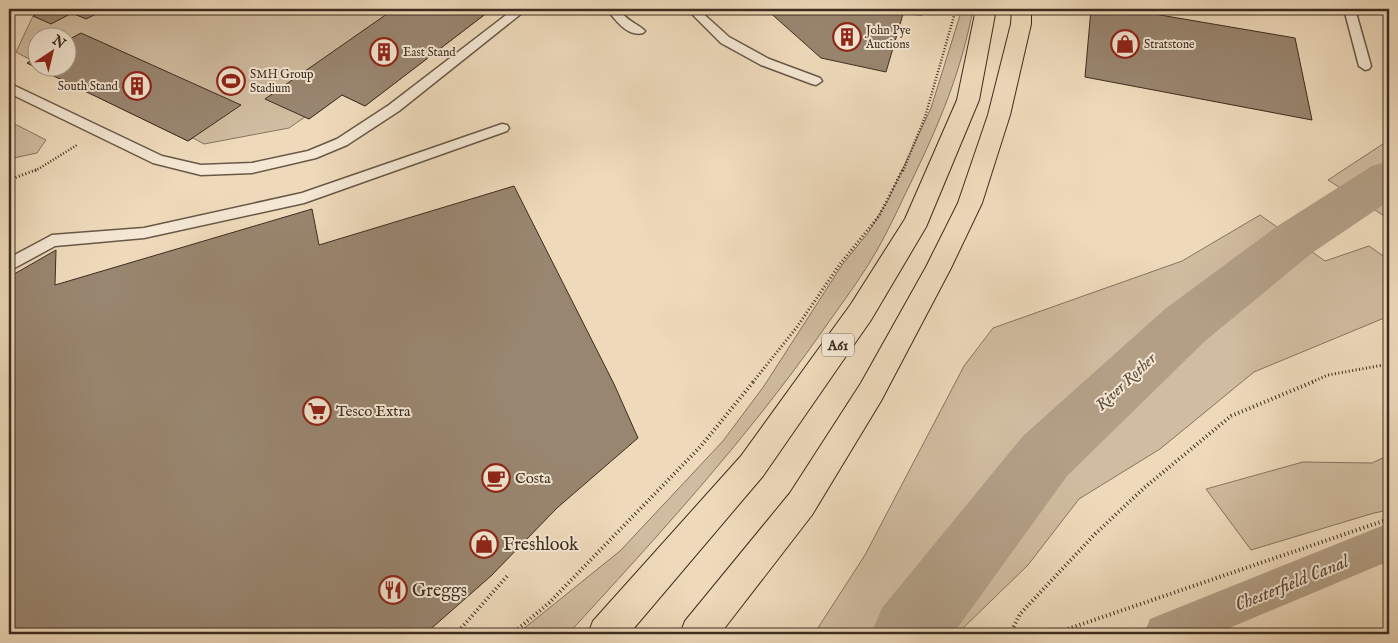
<svg xmlns="http://www.w3.org/2000/svg" width="1398" height="643" font-family="'IM FELL English',serif">
  <rect width="100%" height="100%" fill="#eedabb"/>
  <filter id="stains"><feTurbulence type="fractalNoise" baseFrequency=".004" numOctaves="4"/><feColorMatrix values="0 0 0 0 .2 0 0 0 0 .09 0 0 0 0 .02 0 0 0 .5 -.17"/></filter>
  <radialGradient id="worn" r=".72"><stop offset=".6" stop-color="#630" stop-opacity="0"/><stop offset="1" stop-color="#630" stop-opacity=".3"/></radialGradient>
  <path fill="#d0bca0" stroke="#867460" fill-rule="evenodd" d="M47,9H492L365,106L342,95L309,119L305,117L289,128L204,144L193,138L188,141L27,63L31,60L16,52L33,16ZM38,38H68V68H38Z
    M962,9H973C961,72 940,122 912,180C902,200 893,221 882,241C865,273 842,303 821,333C745,441 657,537 568,634H517L620,551L723,441L764,386L842,265L868,233L888,200L931,108Z
    M9,121L46,140L37,153L9,159Z
    M1389,140V219L1328,180Z
    M1260,215L1325,261L1369,246L1389,260V316L1254,372L1160,449L1079,499L1028,565L957,634H814L865,555L964,366L993,328L1182,261Z
    M1389,455V510L1374,513L1251,550L1206,489L1303,462L1372,463Z"/>
  <g fill="none" stroke-linecap="round" stroke-linejoin="round">
    <path fill="#b29f86" fill-rule="evenodd" d="M1389,523V561L1215,634H1144L1150,619Z"/>
    <path fill="#b29f86" fill-rule="evenodd" d="M1389,161V201L1312,253L1205,341L1067,476L953,634H871L882,608L1023,436L1165,309L1276,227L1372,166Z"/>
  </g>
  <path fill="#998670" stroke="#3d2c1f" d="M47,9H106L86,19L72,13L51,24L33,16Z
    M394,9H492L365,106L342,95L309,119L265,99Z
    M766,9H923L922,15L903,14L886,72L821,58Z
    M1091,9H1125L1295,38L1312,120L1085,77Z
    M81,33L241,105L188,141L27,63L38,57V68H68V40Z
    M514,186L614,384L638,438L557,508L491,576L425,634H9V277L56,250L55,285L312,209L319,245Z"/>
  <g fill="none" stroke-linecap="round" stroke-linejoin="round">
    <defs>
      <path id="service" d="M514,9H527L399,111L347,145L316,158L252,173L201,175L153,163L9,93V84L13,85L162,156L201,165L252,163L308,151L337,139L389,105Z
        M612,9H625L622,13C629,22 638,24 645,31L643,33C629,37 617,22 609,12Z
        M687,9H698L729,37L769,59L820,78L822,81L816,85L812,84L761,65L721,43Z
        M1344,9H1355L1371,66L1369,69L1365,70L1359,66Z
        M502,124L507,125L509,128L507,131L304,203L144,238L55,246L9,271V258L52,235L144,228L302,193Z"/>
      <path id="trunk" d="M976,9H996L979,100L926,227L871,320L763,476L629,634H588L593,621L741,456L851,304L905,219L957,100Z
        M1012,9H1031V24L1010,115L982,203L951,268L881,401L812,515L720,634H680L685,621L790,493L861,383L926,267L958,203L988,115L1011,24Z"/>
    </defs>
    <use href="#service" stroke="#695846" stroke-width="3"/>
    <use href="#trunk" stroke="#3d2c1f" stroke-width="2"/>
    <path stroke="#3d2c1f" stroke-width="2.5" stroke-dasharray="1 2" stroke-linecap="butt" d="M9,13L17,9
      M35,171L77,145
      M903,171L925,117L956,9"/>
    <path stroke="#3d2c1f" stroke-width="3" stroke-dasharray="1 2.5" stroke-linecap="butt" d="M9,180L38,169
      M753,382L797,327L840,264L879,216L903,169
      M1312,382L1328,375L1389,364"/>
    <path stroke="#3d2c1f" stroke-width="4" stroke-dasharray="1 3" stroke-linecap="butt" d="M456,634L509,574
      M512,634L549,603L701,446L754,381
      M1010,634L1020,614L1095,534L1144,488L1231,416L1315,381
      M1053,634L1389,519"/>
    <use href="#service" fill="#f4e7d3" fill-rule="evenodd"/>
    <use href="#trunk" fill="#eedabb" fill-rule="evenodd"/>
  </g>
  <defs>
    <symbol id="building-ring" viewBox="-11 -11 22 22"><circle r="9.5" fill="#f4e7d3" stroke="#8f2418" stroke-width="1.5"/><path d="M-4-6H4V6H1V3H-1V6H-4ZM-2.5-4.3h1.7v1.8h-1.7ZM.8-4.3h1.7v1.8H.8ZM-2.5-1h1.7V.8h-1.7ZM.8-1h1.7V.8H.8Z" fill="#8f2418"/></symbol>
    <symbol id="shop-ring" viewBox="-11 -11 22 22"><circle r="9.5" fill="#f4e7d3" stroke="#8f2418" stroke-width="1.5"/><path d="M-5-2.5h2.3a2.7 3.5 0 0 1 5.4 0H5L5.5 6h-11ZM-1.5-2.5h3a1.5 2.3 0 0 0-3 0Z" fill="#8f2418"/></symbol>
    <symbol id="stadium-ring" viewBox="-11 -11 22 22"><circle r="9.5" fill="#f4e7d3" stroke="#8f2418" stroke-width="1.5"/><path d="M0-5a6.5 5 0 1 0 0 10a6.5 5 0 1 0 0-10ZM-3.5-1.8h7v3.6h-7Z" fill="#8f2418"/></symbol>
    <symbol id="supermarket-ring" viewBox="-11 -11 22 22"><circle r="9.5" fill="#f4e7d3" stroke="#8f2418" stroke-width="1.5"/><path d="M-6-5.5h2.5l.6 2H6L4.5 2H-2.5L-4.4-4H-6ZM-1.5 3.2a1.3 1.3 0 1 0 .1 0ZM3 3.2a1.3 1.3 0 1 0 .1 0Z" fill="#8f2418"/></symbol>
    <symbol id="cafe-ring" viewBox="-11 -11 22 22"><circle r="9.5" fill="#f4e7d3" stroke="#8f2418" stroke-width="1.5"/><path d="M-5.5-4.5H6V0H3Q3 3.5 0 3.5H-2.5Q-5.5 3.5-5.5 0ZM3-3.2v2h1.7v-2ZM-6 4.5H4V6H-6Z" fill="#8f2418"/></symbol>
    <symbol id="restaurant-ring" viewBox="-11 -11 22 22"><circle r="9.5" fill="#f4e7d3" stroke="#8f2418" stroke-width="1.5"/><path d="M-5-6h1v4h1v-4h1v4h1v-4h1v5L-1.5 .5V6h-2V.5L-5-1ZM5-6V6H3V1.5H1.5Q1.5-4 5-6Z" fill="#8f2418"/></symbol>
  </defs>
  <g fill-rule="evenodd">
    <use href="#building-ring" x="831" y="21" width="32" height="32"/>
    <use href="#shop-ring" x="1109" y="28" width="32" height="32"/>
    <use href="#building-ring" x="368" y="36" width="32" height="32"/>
    <use href="#stadium-ring" x="215" y="65" width="32" height="32"/>
    <use href="#building-ring" x="121" y="70" width="32" height="32"/>
    <use href="#supermarket-ring" x="301" y="395" width="32" height="32"/>
    <use href="#cafe-ring" x="480" y="462" width="32" height="32"/>
    <use href="#shop-ring" x="468" y="528" width="32" height="32"/>
    <use href="#restaurant-ring" x="377" y="574" width="32" height="32"/>
  </g>
  <g text-anchor="middle" stroke-width="4" stroke-linejoin="round" paint-order="stroke">
    <g font-size="12" fill="#3d2c1f" stroke="#f4e7d3" text-anchor="start">
      <text x="866" y="34">John Pye<tspan x="866" dy="14">Auctions</tspan></text>
      <text x="1144" y="48">Stratstone</text>
      <text x="403" y="56">East Stand</text>
      <text x="250" y="78">SMH Group<tspan x="250" dy="14">Stadium</tspan></text>
      <text x="118" y="90" text-anchor="end">South Stand</text>
    </g>
    <rect fill="#f4e7d3" stroke="#746455" stroke-width="1" x="822" y="333.5" width="32" height="23" rx="4"/>
    <g font-size="14" font-weight="bold" fill="#3d2c1f">
      <text x="838" y="350">A61</text>
    </g>
    <g font-size="15" fill="#3d2c1f" stroke="#f4e7d3" text-anchor="start">
      <text x="336" y="416">Tesco Extra</text>
      <text x="515" y="483">Costa</text>
    </g>
    <g font-size="16" font-style="italic" fill="#5a4939" stroke="#f4e7d3">
      <text transform="translate(1125 381) rotate(-43)" y="6">River Rother</text>
    </g>
    <g font-size="18" fill="#3d2c1f" stroke="#f4e7d3" text-anchor="start">
      <text x="503" y="550">Freshlook</text>
      <text x="412" y="596">Greggs</text>
    </g>
    <g font-size="19" font-style="italic" fill="#5a4939" stroke="#f4e7d3">
      <text transform="translate(1291 582) rotate(-22)" y="7">Chesterfield Canal</text>
    </g>
  </g>
  <rect width="1398" height="643" fill="none" stroke="#eedabb" stroke-width="30"/>
  <rect x="10" y="10" width="1378" height="623" fill="none" stroke="#3d2c1f" stroke-width="2.5"/>
  <rect x="15" y="15" width="1368" height="613" fill="none" stroke="#3d2c1f"/>
  <g transform="translate(52 52) rotate(35)"><circle r="24" fill="#f4e7d3" stroke="#ab9c8b"/>
  <path d="M0-4L9 19L0 12L-9 19Z" fill="#8f2418"/>
  <text y="-8" font-size="14" font-weight="bold" text-anchor="middle" fill="#3d2c1f">N</text>
  </g>
  <rect width="100%" height="100%" filter="url(#stains)"/>
  <rect width="100%" height="100%" fill="url(#worn)"/>
</svg>
